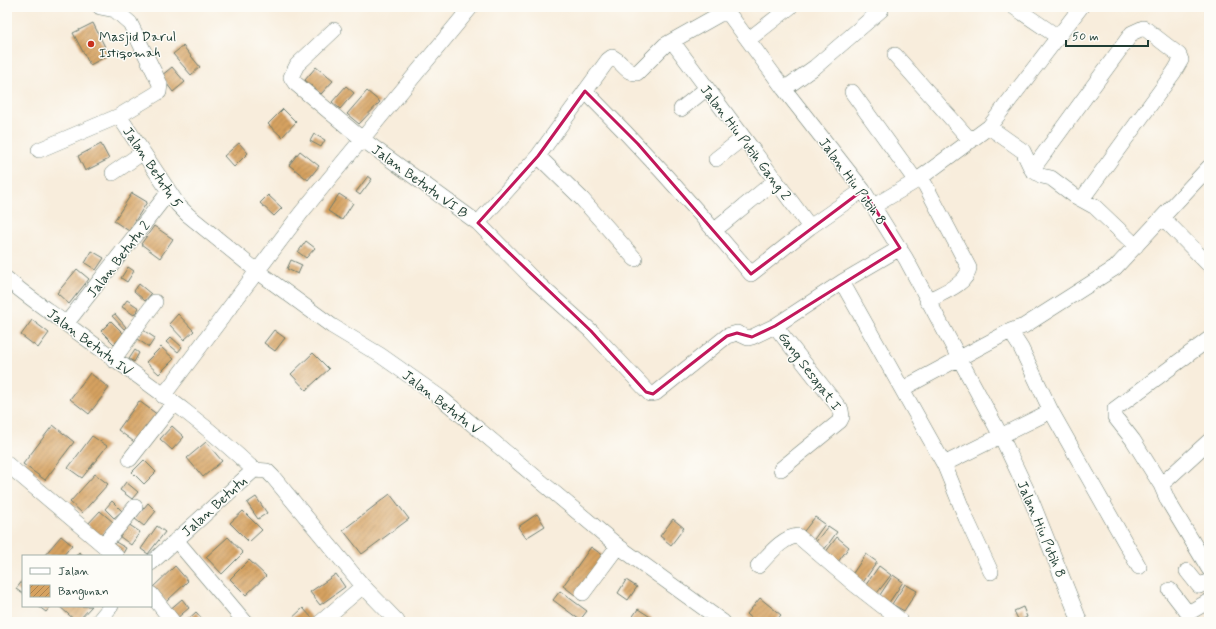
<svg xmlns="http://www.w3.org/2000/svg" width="1216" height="629" font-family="Mynerve,sans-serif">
  <defs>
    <pattern id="building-hatch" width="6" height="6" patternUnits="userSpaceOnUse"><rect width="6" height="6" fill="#d6a261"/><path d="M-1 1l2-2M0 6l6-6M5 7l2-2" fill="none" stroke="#ad8551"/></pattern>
  </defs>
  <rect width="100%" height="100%" fill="#fdfcf7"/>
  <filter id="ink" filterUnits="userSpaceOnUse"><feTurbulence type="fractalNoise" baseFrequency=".025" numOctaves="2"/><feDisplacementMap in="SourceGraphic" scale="8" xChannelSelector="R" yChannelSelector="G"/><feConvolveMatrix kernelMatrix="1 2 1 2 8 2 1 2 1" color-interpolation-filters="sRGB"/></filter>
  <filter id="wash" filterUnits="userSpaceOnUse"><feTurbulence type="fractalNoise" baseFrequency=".012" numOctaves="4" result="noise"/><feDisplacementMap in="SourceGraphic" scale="16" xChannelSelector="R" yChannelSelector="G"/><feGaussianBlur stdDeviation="0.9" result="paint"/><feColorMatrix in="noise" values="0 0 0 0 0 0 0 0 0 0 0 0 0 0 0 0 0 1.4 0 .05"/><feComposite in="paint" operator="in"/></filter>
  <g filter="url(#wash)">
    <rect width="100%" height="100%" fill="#f8eddc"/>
    <g id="blocks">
      <path fill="url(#building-hatch)" d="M93,23L109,55L90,65L73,33Z
        M183,46L200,67L191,75L173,54Z
        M172,67L185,82L173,92L161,76Z
        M316,67L333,81L321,94L305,80Z
        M346,86L354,93L340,109L332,102Z
        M367,91L380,102L359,124L347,114Z
        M283,109L296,122L282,137L268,124Z
        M314,134L325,140L321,147L310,141Z
        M239,143L248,153L234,167L224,156Z
        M101,144L109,159L85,171L78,156Z
        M300,151L319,166L308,180L289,165Z
        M368,176L372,179L360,195L356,192Z
        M132,193L147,202L129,231L114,221Z
        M339,194L353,203L342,220L328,211Z
        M268,195L282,208L274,216L260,203Z
        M154,226L173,239L160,258L141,244Z
        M306,241L315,248L306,258L298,252Z
        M92,251L104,258L96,270L85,263Z
        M291,260L302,265L298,274L287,269Z
        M128,267L134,271L127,282L121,278Z
        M77,269L89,279L69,304L57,293Z
        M139,284L151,294L145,301L134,291Z
        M127,300L139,308L134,315L122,307Z
        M115,314L126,327L124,329L112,316Z
        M178,314L194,331L184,340L169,324Z
        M32,320L49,333L38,348L21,335Z
        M111,321L124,334L114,344L101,331Z
        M143,330L155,338L149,347L137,339Z
        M274,330L285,338L275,351L264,343Z
        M171,337L182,347L178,352L166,342Z
        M161,347L174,359L159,374L146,362Z
        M135,350L139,353L134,362L129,359Z
        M313,353L329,369L306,390L291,374Z
        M90,373L109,388L89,414L70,399Z
        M139,401L158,415L137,444L118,430Z
        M53,425L74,442L45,480L23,464Z
        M172,426L184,437L172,450L160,439Z
        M92,436L107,446L82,478L68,468Z
        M206,442L222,461L203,477L187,458Z
        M144,460L156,472L144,484L132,472Z
        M95,474L108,484L82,513L70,502Z
        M126,482L138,492L132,499L120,490Z
        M390,494L409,519L362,554L343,530Z
        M256,497L267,513L258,519L247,503Z
        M112,501L122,511L114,518L105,509Z
        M148,503L156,511L144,526L135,519Z
        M100,511L113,522L100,537L87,525Z
        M243,511L262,530L249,542L230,523Z
        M537,514L545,526L526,538L518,527Z
        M815,517L825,524L812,542L801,535Z
        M673,519L684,528L671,545L660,536Z
        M128,524L140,532L131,545L119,536Z
        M157,526L165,532L148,554L141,549Z
        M828,526L837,532L824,550L815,543Z
        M61,536L72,545L63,556H44Z
        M228,537L243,553L222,574L206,557Z
        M837,537L849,547L838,562L825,553Z
        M112,540L126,548L122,555L108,547Z
        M591,547L604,556L575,595L563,586Z
        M79,552L84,556H76Z
        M866,554L877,562L862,584L851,576Z
        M249,560L266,576L246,595L230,579Z
        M175,566L188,581L166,602L152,588Z
        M879,566L891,575L874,597L863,589Z
        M336,574L345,587L320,605L310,592Z
        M893,575L903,582L888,604L878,598Z
        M23,580V594L16,589Z
        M626,580L637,587L628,600L618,593Z
        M905,584L917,591L904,611L892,604Z
        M560,591L587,611L580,620L553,600Z
        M760,598L781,615L775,622H756L747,614Z
        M182,599L189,608L176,619L168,611Z
        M38,606H51L46,612Z
        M59,606H92L77,622Z
        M1023,607L1027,617L1019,621L1014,611Z
        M303,608L313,619L309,622H288Z
        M638,609L652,618L649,622H629Z
        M196,612L205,622H185Z
        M7,617L13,622H7Z"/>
    </g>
  </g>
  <g filter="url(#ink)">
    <use href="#blocks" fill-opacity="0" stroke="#6b7b6f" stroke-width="1"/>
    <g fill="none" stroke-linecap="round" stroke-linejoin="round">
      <defs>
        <path id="minor" d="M100,7L115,10L130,23L160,84L159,92L119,116L178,205L188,215L257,271L332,326L380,355L441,398L618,546
          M1014,7L1058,37
          M334,30L297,65L291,77L295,83L362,139L478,223L534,280L591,331L650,394L656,393L727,336L737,333L748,338L752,337L775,326L842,282L900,248
          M748,40L790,7
          M672,41L720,14H729L784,89L863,190L906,259L1001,436L1030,497L1080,622
          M895,55L971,141
          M784,89L815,67L881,10
          M585,91C643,149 698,210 751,274L810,227L863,190
          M852,92L916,181
          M681,109L706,89
          M989,127L1023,151L1032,170L1042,176L1051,178L1075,196L1095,207L1136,246
          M39,150L119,116
          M538,156L582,199L635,259
          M716,159L743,138
          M1032,170L1132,33L1143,28L1147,30L1179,55L1181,60L1174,72L1082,199
          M113,173L142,153
          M921,177L969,268C967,285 941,293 927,301
          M874,206L916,181L989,127L1081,7
          M1163,218L1209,265
          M478,223L538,156L608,60L612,57C622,61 626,74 637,73L665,45L672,41L810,227
          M715,230L776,180
          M7,279C25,295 46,309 65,323C128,370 197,415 254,470L151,563
          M842,282L944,464L966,518L991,572
          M66,324L168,193
          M775,326L841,410L842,417L840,421L781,469
          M1010,331L1024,326L1115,268L1209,167
          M113,360L155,302
          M902,389L1010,331L1021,348L1051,411L1139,567
          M163,396L301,213L471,7
          M1209,441L1161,485L1168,501L1209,569
          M130,459L173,404
          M7,464L116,556
          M944,464L1051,411
          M254,470L267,471L273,477L363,586L397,621L395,622
          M1161,485L1133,440L1115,417V409L1209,339
          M176,540L245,622
          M104,544L135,507
          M758,566C768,556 782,537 798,536L854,584L899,619V622
          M1187,571L1199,586L1209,581
          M1170,590L1187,612H1190L1209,601
          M583,593L618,546L723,622
          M151,594L173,622
          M98,622L111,606
          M321,622L363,586"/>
      </defs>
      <use href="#minor" stroke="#6b7b6f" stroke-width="16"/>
      <use href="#minor" stroke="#fff" stroke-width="15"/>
    </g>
  </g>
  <path fill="none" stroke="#c2185b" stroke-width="3" stroke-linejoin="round" d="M585,91L638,144L751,274L863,190L900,248L775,326L752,337L737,333L727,336L653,394L646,392L591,331L478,223L538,156Z"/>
  <circle fill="#c8321e" stroke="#fdfcf7" stroke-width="1.5" cx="91" cy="44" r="4"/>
  <g text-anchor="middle" stroke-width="3" stroke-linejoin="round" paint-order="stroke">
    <g font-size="14" fill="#1f3d34" stroke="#fdfcf7" text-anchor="start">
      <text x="99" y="41">Masjid Darul<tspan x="99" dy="16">Istiqomah</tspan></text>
    </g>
    <g font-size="14" fill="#1f3d34" stroke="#fdfcf7">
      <text transform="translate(746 142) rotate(53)" y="5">Jalan Hiu Putih Gang 2</text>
      <text transform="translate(153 167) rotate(56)" y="5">Jalan Betutu 5</text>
      <text transform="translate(420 181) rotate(36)" y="5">Jalan Betutu VI B</text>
      <text transform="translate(853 181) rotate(54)" y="5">Jalan Hiu Putih 8</text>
      <text transform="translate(118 259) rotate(-52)" y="5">Jalan Betutu 2</text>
      <text transform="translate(90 342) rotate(37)" y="5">Jalan Betutu IV</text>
      <text transform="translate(810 371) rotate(53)" y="5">Gang Sesapat I</text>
      <text transform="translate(442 402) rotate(38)" y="5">Jalan Betutu V</text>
      <text transform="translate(214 506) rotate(-42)" y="5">Jalan Betutu</text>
      <text transform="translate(1042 529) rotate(67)" y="5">Jalan Hiu Putih 8</text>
    </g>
  </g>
  <rect width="1216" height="629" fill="none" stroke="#fdfcf7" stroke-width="24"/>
  <rect x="22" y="555" width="130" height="52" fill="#fdfcf7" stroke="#a4b0a9"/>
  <rect x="30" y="568" width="20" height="6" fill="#ffffff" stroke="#a4b0a9"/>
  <text x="58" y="575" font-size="12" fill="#1f3d34">Jalan</text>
  <rect x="30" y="585" width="20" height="12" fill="url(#building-hatch)" stroke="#a4b0a9"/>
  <text x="58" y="595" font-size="12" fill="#1f3d34">Bangunan</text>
  <path d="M1066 40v6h82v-6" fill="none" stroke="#1f3d34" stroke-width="2"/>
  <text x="1072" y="40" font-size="12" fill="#1f3d34" stroke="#fdfcf7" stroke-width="3" paint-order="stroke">50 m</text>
</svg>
